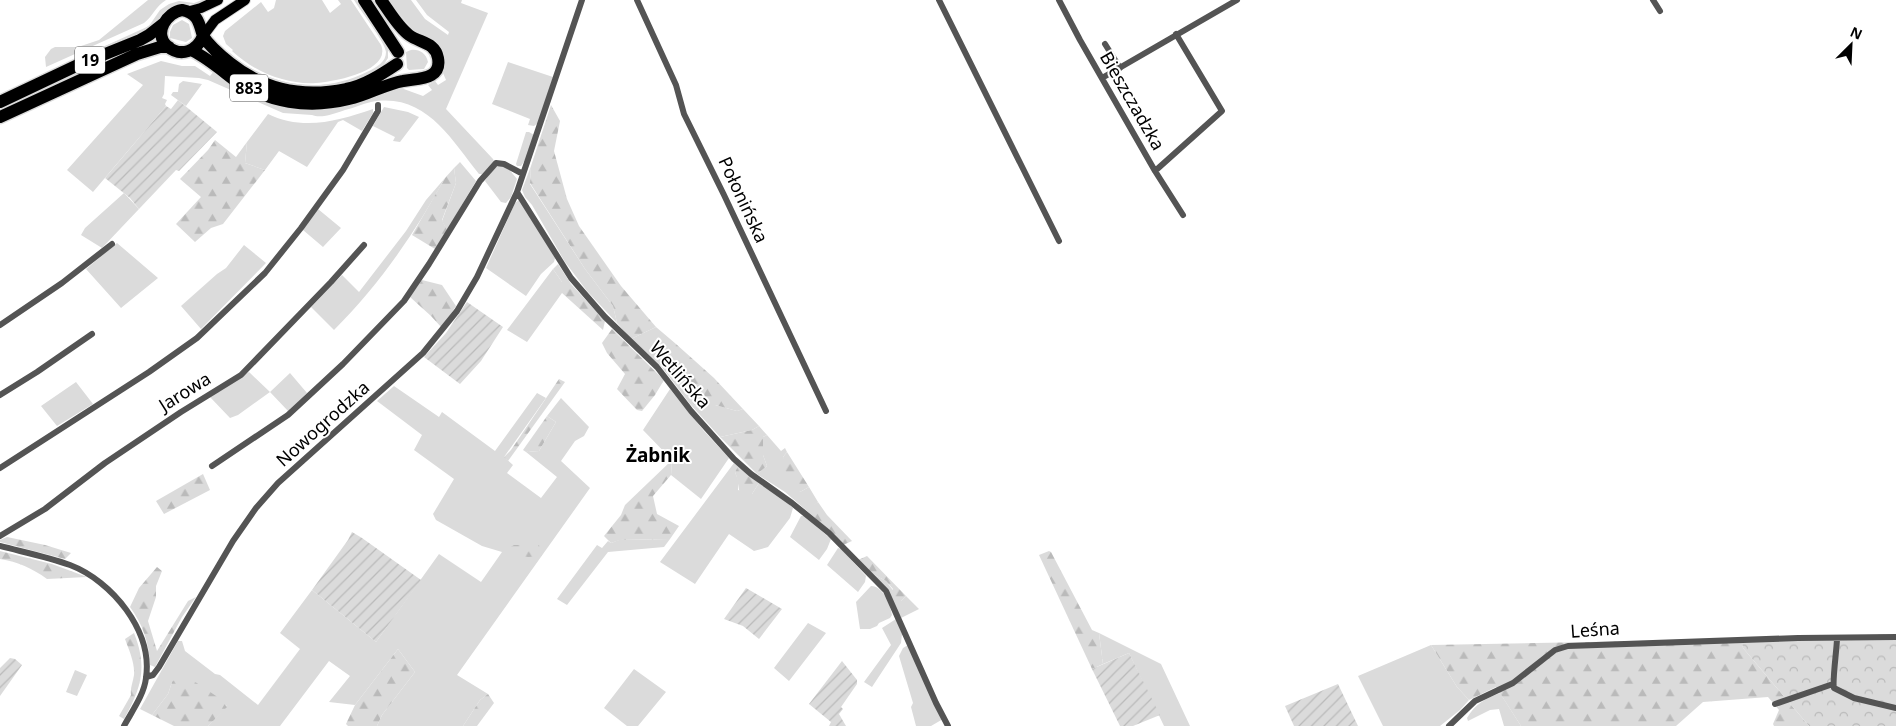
<svg xmlns="http://www.w3.org/2000/svg" width="1896" height="726" font-family="'Noto Sans',sans-serif">
  <defs>
    <pattern id="forest-firs" width="22" height="20" patternUnits="userSpaceOnUse" patternTransform="scale(1.25)"><rect width="22" height="20" fill="#dbdbdb"/><path d="M5 1l3.5 6h-7zM16 11l3.5 6h-7z" fill="#bababa"/></pattern>
    <pattern id="park-crowns" width="20" height="18" patternUnits="userSpaceOnUse" patternTransform="scale(1.25)"><rect width="20" height="18" fill="#dbdbdb"/><path d="M2 6a3 3 0 1 1 6 0M12 15a3 3 0 1 1 6 0" fill="none" stroke="#bababa"/></pattern>
    <pattern id="garden-furrows" width="10" height="10" patternUnits="userSpaceOnUse" patternTransform="scale(1.25)"><rect width="10" height="10" fill="#dbdbdb"/><path d="M-1 1l2-2M0 10L10 0M9 11l2-2" fill="none" stroke="#bababa"/></pattern>
  </defs>
  <rect width="100%" height="100%" fill="#fff"/>
  <path fill="#dbdbdb" d="M148,0H166C155,7 153,16 144,23L46,67L45,57L51,49L55,47H78L99,40Z
    M202,0H208L198,4H179L169,8L147,30L54,72L50,71L149,26L160,10L169,4L179,1L194,3Z
    M276,0H322L330,13L341,4L338,0H351L381,45C392,71 334,82 316,83C305,84 293,82 282,79C262,74 247,64 232,51L233,50L226,44L223,36L225,31L261,2L268,12L274,8Z
    M354,0H358L388,45V58L382,67L363,78L325,89L271,82L228,56L230,53C269,88 322,95 369,71C377,67 386,62 386,52C385,42 360,10 354,0Z
    M388,0H411L425,19L448,35L449,32L427,15L416,0H462L461,3L488,13L446,109L493,159L494,161L482,174H479C450,138 425,92 371,102C362,104 354,108 345,110C336,113 321,119 312,115L283,113L208,80L199,78L165,76L164,94L162,98L167,100L165,104L166,106L93,192L67,170L143,85L127,74L161,61L182,66H195L210,76L215,70L240,89L401,88L423,96L432,90L428,85L435,81L438,85L446,80L443,73L444,64L438,44L432,39L412,29Z
    M182,20L189,24L192,38L186,42L170,38V32L173,25Z
    M411,50C419,49 426,53 428,62L424,69L409,70L407,68L406,52Z
    M508,62L553,77L538,123L534,126L528,125L530,119L492,104Z
    M183,81L202,84L186,106L171,95L173,92H178L179,84Z
    M384,107L408,112L419,117L400,142L393,141L395,137L373,126Z
    M373,109V113L362,131L343,120L338,122L307,167L279,151L265,170L245,163L247,142L268,114C303,131 338,121 373,109Z
    M526,132H529L534,135L525,160L521,166H517L516,164Z
    M460,162L476,181L447,230L442,221L456,183L454,168Z
    M501,165L508,168L517,179L511,197L506,203L501,202L485,181L492,169Z
    M531,166L530,184L585,269L613,306L617,323L587,291L565,262L532,205L525,197L522,190Z
    M445,178C415,233 379,285 334,330L311,307L342,275L359,292L406,231L426,200Z
    M124,193L139,209L102,248L81,235L85,228Z
    M519,200L521,201L555,258L554,262L541,274L526,296L486,268L515,203Z
    M318,209L341,228L323,247L303,230Z
    M117,243L158,278L121,308L86,269Z
    M244,245L266,263L201,329L181,306L217,274L226,268Z
    M553,269L562,282V293L527,342L507,330Z
    M656,327L676,344L671,345L666,352L686,379L690,390L715,405L737,411L743,409L759,426L752,430L720,437L690,404L661,366L631,339Z
    M249,372L270,392L290,373L307,393L288,411L270,392L238,415L230,418L210,397Z
    M76,382L93,404L57,426L41,406Z
    M394,386L439,417L442,412L495,451L537,393L546,398L504,457L513,465L507,473L541,498L557,477L526,452L539,451L556,422L547,416L561,398L589,427L584,436L575,441L561,461L590,488L457,675L488,694L480,700L463,726H377L382,715L415,672L398,649L355,705L329,702L350,676L329,661L280,726H208L227,706L172,682L168,694L152,715L140,709L178,641H182L185,651L215,674L220,675L258,705L300,649L280,633L312,590L376,642L439,554L481,582L502,552L482,546L436,520L433,514L454,479L414,450L422,435L377,401Z
    M670,389L704,431L729,458L701,499L671,475L672,460L643,430Z
    M767,435L781,451L785,448L787,452L783,457L800,492L809,487L818,502L813,506V516L785,492L757,474L767,466L763,455V437Z
    M734,463L738,466L735,472L738,480V490L752,494L759,483L787,502L793,508L790,518L768,547L754,551L729,534L695,584L660,562Z
    M801,516H804L831,539L827,549L819,560L790,537Z
    M670,539L664,547L608,552L567,605L557,599L597,545L602,548L608,541L611,543L619,540Z
    M838,548L841,549L866,576L865,582L858,592L827,565Z
    M871,573L886,581L901,601L906,596L919,609L901,618L891,597Z
    M871,586C883,586 890,604 892,615L890,618L879,623L877,626L870,629H860L856,602Z
    M896,619L902,634L901,643L872,687L864,682L891,645L882,628Z
    M808,623L826,633L789,681L774,668Z
    M1099,633L1161,664L1190,726H1164L1129,653L1103,664Z
    M908,645L943,719L931,726H916L911,707L913,703L899,656L903,648Z
    M1431,645L1457,687L1469,700L1460,710L1440,726H1383L1358,676Z
    M634,669L666,692L638,726H627L604,708Z
    M75,670L87,675L77,696L66,692Z
    M1500,693L1521,726H1504L1499,709L1490,710L1468,721L1467,718C1475,704 1485,699 1500,693Z"/>
  <path fill="url(#forest-firs)" d="M551,105L560,121L554,151L567,199L579,226L621,286L656,327L631,339L617,323L613,306L585,269L530,183L531,166Z
    M215,140L236,157L247,142L245,163L265,170L223,224L211,228L195,242L176,224L201,197L180,179L208,150Z
    M454,168L456,183L442,220L447,230L435,249L412,235L445,178Z
    M558,264L571,284L605,321L603,330L562,293V282L553,269Z
    M422,280L442,285L456,306L442,328L431,316L410,297Z
    M612,329L664,380L655,395L642,411L637,410L617,389L625,374L607,353L602,343Z
    M671,344H676L714,378L743,409L737,411L715,405L703,410L690,401C690,380 677,368 666,352Z
    M559,379L565,382L508,461L504,457L511,450Z
    M547,416L556,422L539,451L526,452L523,450Z
    M759,426L767,435L763,437V455L767,466L757,474L720,437L752,430Z
    M787,452L809,487L800,492C787,487 785,470 783,457Z
    M672,460L671,475L653,496L657,514L679,526L670,539L620,540L611,543L604,536L621,515L625,505Z
    M738,466L759,483L752,494L742,500C738,491 739,482 735,472Z
    M203,474L210,490L164,514L156,501Z
    M818,502L827,515L852,541L843,545L813,516V505Z
    M7,537L45,545L71,553L65,559L0,542V540Z
    M514,545H539L542,556L528,557L502,552Z
    M0,551L52,564L87,577L47,579C32,568 18,562 0,559Z
    M1049,551L1051,552L1092,630L1099,633L1103,664L1092,669L1039,555Z
    M867,556L906,596L901,601H895L891,593L893,589L886,581L871,573L858,560Z
    M157,567L162,571L156,586V597L148,621L157,651L188,601L196,597L182,617L155,667L150,665C149,642 143,625 130,607L139,588Z
    M134,633C148,668 141,688 124,719L119,716L131,695C130,688 133,682 134,675C135,663 129,650 125,639Z
    M1741,639L1743,648L1809,726H1774L1773,724L1779,710L1768,697L1703,702L1676,726H1521L1496,687L1469,700L1457,687L1431,645Z
    M398,649L415,672L382,715L377,726H348L346,724L355,705Z
    M182,673L219,698L227,707L208,726H174L152,715L168,694L172,682Z
    M488,694L494,703L477,726H463L480,700Z"/>
  <path fill="url(#park-crowns)" d="M1896,634V726H1809L1743,648L1741,639Z"/>
  <path fill="url(#garden-furrows)" d="M178,100L217,132L179,171L176,170L139,209L130,198L105,178L166,106L171,109Z
    M467,302L503,327L481,361L460,384L424,357L446,333Z
    M352,532L362,538L421,580L376,642L312,590L348,540Z
    M746,588L782,609L759,639L743,626L724,619Z
    M1129,653L1160,715L1133,726H1120L1092,669Z
    M10,658L15,659L22,665L0,696V668Z
    M842,661L857,680V684L841,707L843,709L839,714L846,726H829L831,722L809,704Z
    M1338,684L1358,726H1294L1285,706Z"/>
  <g fill="none" stroke-linecap="round" stroke-linejoin="round">
    <defs>
      <path id="primary" d="M190,11L201,8L218,0
        M203,36L215,20L245,0"/>
      <path id="highway" d="M364,0L398,52
        M182,10C198,13 199,23 203,36C197,51 181,58 167,46C153,33 167,12 182,10Z
        M203,36C210,47 220,55 230,63C264,90 303,98 346,89C364,86 382,74 397,64
        M193,51C207,58 220,69 233,79C268,103 309,109 349,99C368,95 385,84 403,81C418,78 442,80 438,58C435,42 420,43 409,35C398,27 389,11 381,0
        M0,102L78,65L140,40L149,35L163,24
        M0,117L137,54L160,47H169"/>
    </defs>
    <use href="#primary" stroke="#dbdbdb" stroke-width="12"/>
    <use href="#highway" stroke="#dbdbdb" stroke-width="15"/>
    <path stroke="#545454" stroke-width="6" d="M582,0L517,192L571,278L605,317L657,367L691,411L734,459L751,474L792,503L829,533L886,591L936,703L948,726
      M637,0L676,85L684,114L724,195L826,411
      M939,0L1059,241
      M1059,0L1080,40L1155,171L1183,215
      M1653,0L1660,11
      M1105,44L1120,68
      M1102,78L1237,0
      M1155,171L1222,111L1176,34
      M0,325L62,283L112,244
      M0,395L37,372L92,334
      M212,466L288,415L343,364L404,301L429,264L480,181L496,163L504,164L523,174
      M0,468L149,372L197,338L265,273L301,228L343,170L378,111V105
      M0,536L45,509L105,463L181,412L241,375L331,282L364,245
      M0,546C23,552 48,557 70,565C112,581 153,631 146,678C144,695 132,711 124,726
      M1837,638C1837,648 1832,682 1834,688L1854,698L1896,708
      M146,677L153,675L159,667L233,541L256,508L278,483L423,353L457,311L477,277L517,192
      M1775,704L1833,684
      M1449,726L1475,701L1513,683L1555,650L1568,646L1798,638L1896,637"/>
    <use href="#primary" stroke="#000" stroke-width="10"/>
    <use href="#highway" stroke="#000" stroke-width="12"/>
  </g>
  <g text-anchor="middle" stroke-width="4" stroke-linejoin="round" paint-order="stroke">
    <g fill="#fff" stroke="#4c4c4c" stroke-width="1">
      <rect x="75" y="46.5" width="30" height="27" rx="4"/>
      <rect x="230" y="74.5" width="38" height="27" rx="4"/>
    </g>
    <g font-size="16" font-weight="bold" fill="#000">
      <text x="90" y="66">19</text>
      <text x="249" y="94">883</text>
    </g>
    <g font-size="18" fill="#000" stroke="#fff">
      <text transform="translate(1132 101) rotate(60)" y="6">Bieszczadzka</text>
      <text transform="translate(743 200) rotate(65)" y="6">Połonińska</text>
      <text transform="translate(680 375) rotate(49)" y="6">Wetlińska</text>
      <text transform="translate(185 392) rotate(-32)" y="6">Jarowa</text>
      <text transform="translate(323 424) rotate(-42)" y="6">Nowogrodzka</text>
      <text transform="translate(1595 630) rotate(-4)" y="6">Leśna</text>
    </g>
    <g font-size="19" font-weight="bold" fill="#000" stroke="#fff">
      <text x="658" y="462">Żabnik</text>
    </g>
  </g>
  <g transform="translate(1851 45) rotate(24)" stroke="#ffffff" stroke-width="4" paint-order="stroke">
  <path d="M0-4L9 19L0 12L-9 19Z" fill="#000000"/>
  <text y="-8" font-size="14" font-weight="bold" text-anchor="middle" fill="#000000">N</text>
  </g>
</svg>
